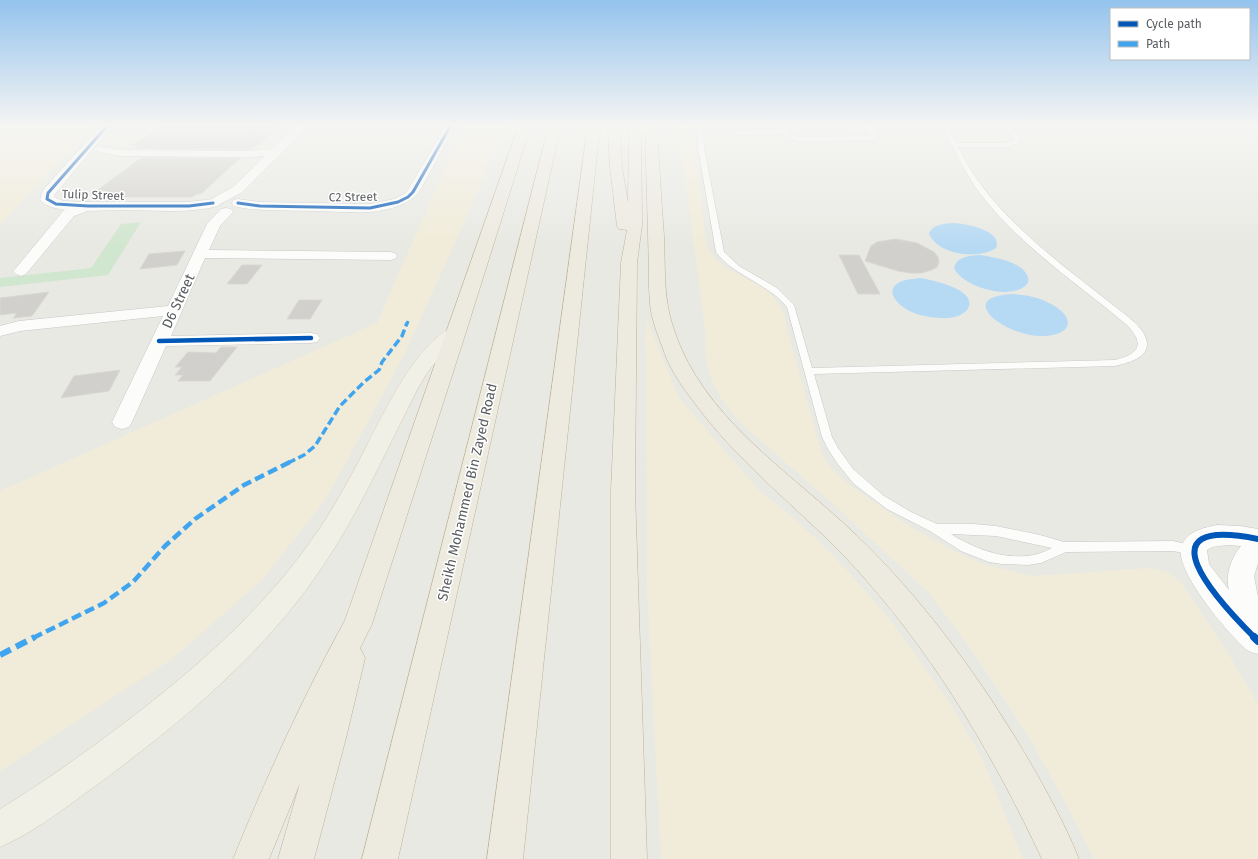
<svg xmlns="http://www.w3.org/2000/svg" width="1258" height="859" font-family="'Fira Sans',sans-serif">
  <rect width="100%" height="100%" fill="#e9e9e4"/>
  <path fill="#d1e6cf" d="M141,222L108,275L0,287V278L91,268L121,224Z"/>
  <path fill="#f1ecd9" d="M0,125H94L0,225Z
    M464,125H504L472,205L405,353L326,499L262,580L172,659L0,771V491L377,323Z
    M678,125H694L706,244C720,283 781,273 787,329L822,454L831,468L844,481L912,528L958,553L983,564L1033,576L1150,568L1167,572L1181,582L1229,655L1258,704V859H1094L1065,802L1030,739L995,685L962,637L930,594L830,501L744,426C719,400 702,374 706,336Z
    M646,318L679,398L759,490L791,516L823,545L855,579L887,616L918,658L951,705L983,760L1023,859H661L647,589Z"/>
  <path fill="#b7daf4" d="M954,223C966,224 1003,230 996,248C978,260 939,255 929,234C932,224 944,224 954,223Z
    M980,255C993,257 1025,262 1028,278C1029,281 1028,284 1025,286C1008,300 963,287 954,268C957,256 969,256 980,255Z
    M921,278C932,280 981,290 967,310C963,315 954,318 947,318C935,318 923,317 912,312C900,307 882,291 900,282C906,279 914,279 921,278Z
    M1013,294C1026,295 1038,297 1049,303C1076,316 1074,335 1043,336C1009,338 951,297 1013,294Z"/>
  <path fill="#d1d0cd" stroke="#d8d7d3" d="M164,125H278L271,131H274L258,145H256L251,149H153L154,148H136L139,145H132Z
    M141,158H240L202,193L195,195L192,197H96L99,195H91Z
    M896,239L917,243L934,252L938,257L939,262L937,267L931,270L922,273H910L898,271L865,261L871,246L877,242Z
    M185,251L177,265L140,269L149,254Z
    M839,255H859L880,294H858Z
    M242,265H262L247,284H227Z
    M49,292L32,316L13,318L17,313L0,315V298Z
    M299,300H322L310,319H287Z
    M221,347H237L210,381H178L183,375H175L182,367H175L188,352L216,353Z
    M120,370L109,391L61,398L74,376Z"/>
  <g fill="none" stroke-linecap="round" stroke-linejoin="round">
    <defs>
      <path id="lane" d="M697,125H703L704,148L724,252L739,266L777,288L794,305L812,368L1115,360C1140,354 1145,344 1127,325C1078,284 1022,247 982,196C964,174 956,148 940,125H945L956,143H1005L1013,141L1014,137L1002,125H1008L1020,137L1018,143L1005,147H958C991,214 1051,256 1109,302C1120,311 1146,327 1147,343C1148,359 1126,363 1115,366L814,374L832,437L838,448L853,469L884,496L911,512L937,524H974L996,526L1040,535L1064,542L1173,541L1198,547L1200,550L1198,553L1194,555L1173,551L1066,552L1041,563L1028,565L1002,564L989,562L961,551L930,531L887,509L854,484L837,463L828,449L822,437L787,307C768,283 735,277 716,252L698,148ZM951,534L996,536L1052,548C1020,566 979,552 951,534Z
        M780,125H785L790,135L797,137L871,136L863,125H868L877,135L875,139L873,140L797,141L786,137L784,134L733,135L730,133L733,131L782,130Z
        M877,125H882L891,135V137H887Z
        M967,125H972L975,128L970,129Z"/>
      <path id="street" d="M297,125H308L281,154L241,193L218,205L213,204L212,201L213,198L233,187L265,156L244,157L120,156L95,151L93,149L99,146L120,150L244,151L272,149Z
        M446,125H456L419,192C410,205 385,211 369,212C351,213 332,211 313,211C287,210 259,212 233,206L232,203L233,200L238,199L260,202L370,204L394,199L404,194L408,190Z
        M88,202L93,203L95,206L93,209L74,216L26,274L21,276L16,274L13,271L16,268L64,210Z
        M226,208L231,209L233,212L220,226L209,250L390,252L395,253L397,256L395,259L390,260L205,258L171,336L311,333L317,334L320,338L317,342L311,343L166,346L132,422L129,427L122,429L115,427L112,422L163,316L20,331L0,336V326L19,321L168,306L207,224L221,209Z"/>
      <path id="secondary" d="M101,125H113L55,194L54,197L63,201L88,202H189L213,199L218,200L220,203L218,206C188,214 154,210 123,210C101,210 77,213 55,208C50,207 43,204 40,199L43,190Z
        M1217,525L1240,526L1258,529V563L1254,576L1258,597V654C1254,653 1250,652 1247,650C1229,635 1176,572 1181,549C1184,532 1202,528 1217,525ZM1228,545L1241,546C1231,558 1225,575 1229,590L1209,564L1207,550L1212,547Z"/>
      <path id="primary" d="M457,326L464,328L466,332L439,358L427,373C415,392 406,413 395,434C375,475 355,516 330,555C271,649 180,724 91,789C62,810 33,833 0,847V809C43,783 83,754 123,724C202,664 276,599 329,514C343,491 356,467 368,443C385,411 420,336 457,326Z"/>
      <path id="highway" d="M519,125H531L466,332L372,624L360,648L365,658L346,738L314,859H278L300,783L269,859H233C266,778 303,697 345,620Z
        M549,125H561L398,859H362Z
        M588,125H600L523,859H487Z
        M608,125H620L622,167L628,203L629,125H641L642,225L637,263L635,491L647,859H611V491L621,263L627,230L619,229L617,226L610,167Z
        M645,125H657C659,162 661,199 664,236C665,257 664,286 668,306C670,320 676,336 681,348C716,427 795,476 855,534C923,599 979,676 1027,757C1046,790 1065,824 1079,859H1042C995,759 939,663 866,580C812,517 743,470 694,402C681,386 668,366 662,346C657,333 651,317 650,304C648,281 649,257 648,234C647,198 646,162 645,125Z"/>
    </defs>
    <use href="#lane" stroke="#c6c7c6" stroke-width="1"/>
    <use href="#street" stroke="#c6c7c6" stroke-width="1"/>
    <use href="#secondary" stroke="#c5c6c4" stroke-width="1"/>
    <use href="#primary" stroke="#d0c9b2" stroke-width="1"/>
    <use href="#highway" stroke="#bfb293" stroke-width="1"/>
    <use href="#lane" fill="#fcfcfb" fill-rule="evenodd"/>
    <use href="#street" fill="#fcfcfb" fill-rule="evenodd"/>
    <use href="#secondary" fill="#fcfcfb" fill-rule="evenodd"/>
    <use href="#primary" fill="#f1f0e7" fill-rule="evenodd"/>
    <use href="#highway" fill="#edeae0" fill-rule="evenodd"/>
    <path stroke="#40a5ee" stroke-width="3" stroke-dasharray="6 3" stroke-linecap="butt" d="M407,324L408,321"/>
    <path stroke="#40a5ee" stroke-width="3.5" stroke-dasharray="8 3.5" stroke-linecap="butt" d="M288,463L304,455L315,446L340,406L364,382L379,370L382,362L402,336L407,323"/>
    <path stroke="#40a5ee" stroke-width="4.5" stroke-dasharray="10 4.5" stroke-linecap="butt" d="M33,638L104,603L133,582L165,546L195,519L244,485L290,462"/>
    <path stroke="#40a5ee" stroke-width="6" stroke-dasharray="12 6" stroke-linecap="butt" d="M0,655L35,637"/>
    <defs>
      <path id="cycleway-far3" d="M108,125L48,193L47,199L56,204L88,206H189L213,203
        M238,203L260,206L370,208L398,202L408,197L413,192L451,125"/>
      <path id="cycleway-far2" d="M159,341L311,338"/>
      <path id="cycleway-far1" d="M1255,638C1218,601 1138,515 1258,539"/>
      <path id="cycleway" d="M1254,637L1258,641"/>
    </defs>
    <use href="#cycleway-far3" stroke="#fff" stroke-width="4.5"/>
    <use href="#cycleway-far2" stroke="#fff" stroke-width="7"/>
    <use href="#cycleway-far1" stroke="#fff" stroke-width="8"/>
    <use href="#cycleway" stroke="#fff" stroke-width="10"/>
    <use href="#cycleway-far3" stroke="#0057b8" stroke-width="3"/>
    <use href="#cycleway-far2" stroke="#0057b8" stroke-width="4.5"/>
    <use href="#cycleway-far1" stroke="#0057b8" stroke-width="6"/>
    <use href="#cycleway" stroke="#0057b8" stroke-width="8"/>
  </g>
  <linearGradient id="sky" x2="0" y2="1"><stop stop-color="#94c3ed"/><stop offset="0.51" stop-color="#f5f5f3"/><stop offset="1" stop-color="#f5f5f3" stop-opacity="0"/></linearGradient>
  <rect width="1258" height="246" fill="url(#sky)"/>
  <g text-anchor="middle" stroke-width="3" stroke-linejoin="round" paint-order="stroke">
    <g font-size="12" fill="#5a5d61" stroke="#fff">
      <text transform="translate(93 195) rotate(2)" y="4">Tulip Street</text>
      <text transform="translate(353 197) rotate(-1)" y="4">C2 Street</text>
    </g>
    <g font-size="14" fill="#5a5d61" stroke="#fff">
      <text transform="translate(178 301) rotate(-65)" y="5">D6 Street</text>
      <text transform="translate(467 492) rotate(-77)" y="5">Sheikh Mohammed Bin Zayed Road</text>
    </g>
  </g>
  <rect x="1110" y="8" width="140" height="52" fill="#ffffff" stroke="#bdbec0"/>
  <rect x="1118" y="21" width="20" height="6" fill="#0057b8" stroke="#bdbec0"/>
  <text x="1146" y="28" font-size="12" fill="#5a5d61">Cycle path</text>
  <rect x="1118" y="41" width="20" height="6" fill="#40a5ee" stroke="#bdbec0"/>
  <text x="1146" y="48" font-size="12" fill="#5a5d61">Path</text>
</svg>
